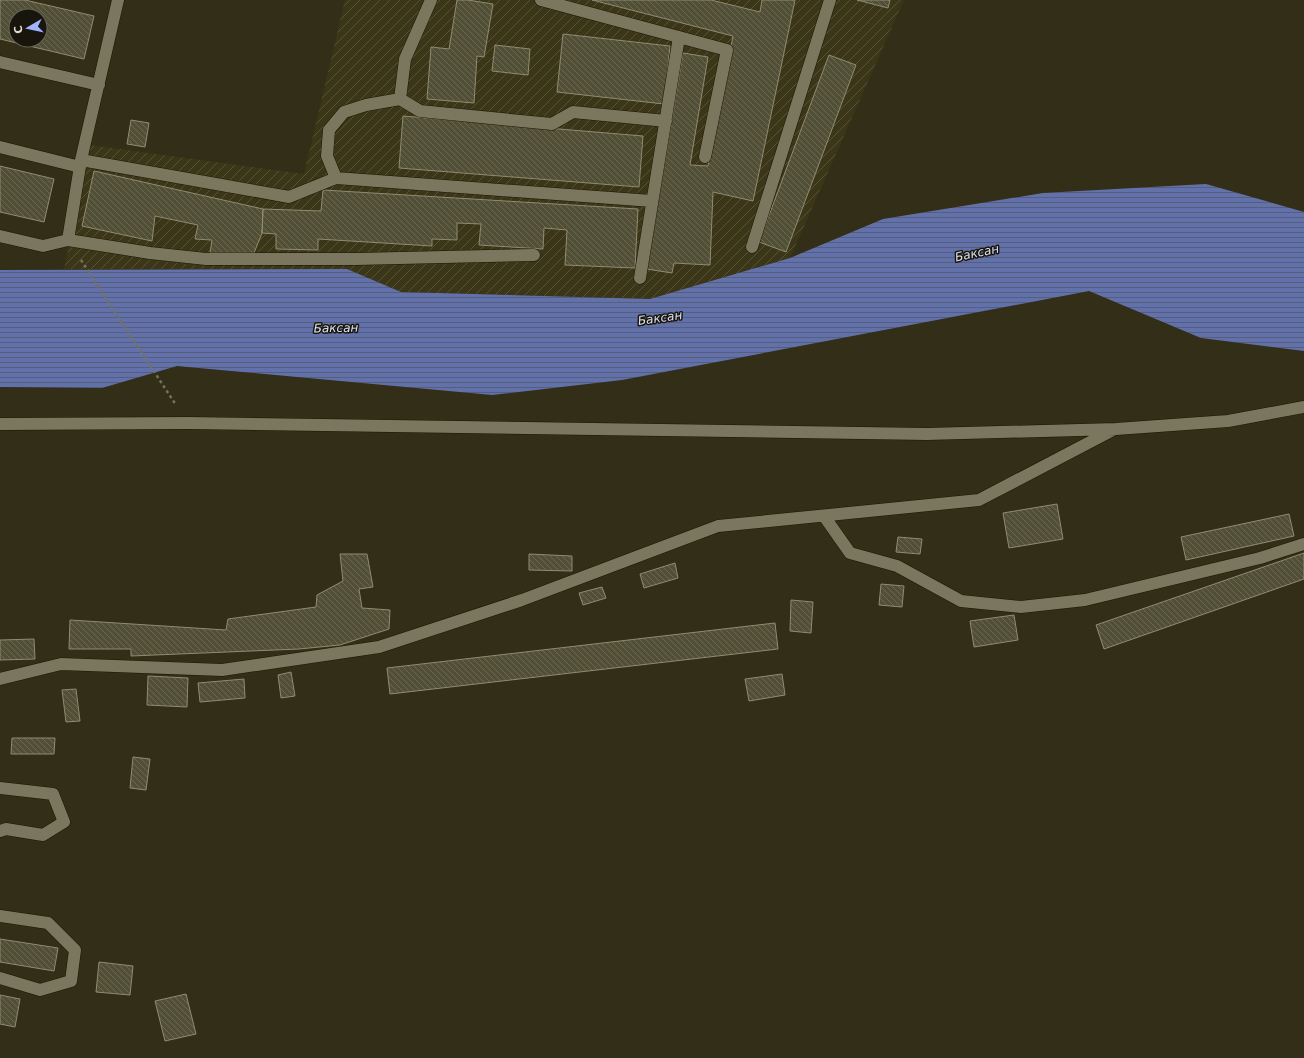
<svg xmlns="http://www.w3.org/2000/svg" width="1304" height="1058" font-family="'DejaVu Sans',sans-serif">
  <defs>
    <pattern id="industrial-furrows" width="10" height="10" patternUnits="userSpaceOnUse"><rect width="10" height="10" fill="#3a3617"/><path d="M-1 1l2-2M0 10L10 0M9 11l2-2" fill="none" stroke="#565238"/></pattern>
    <pattern id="water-rules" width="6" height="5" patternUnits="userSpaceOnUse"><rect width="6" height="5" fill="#6371ab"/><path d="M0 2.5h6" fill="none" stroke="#565e7f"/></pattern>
    <pattern id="building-back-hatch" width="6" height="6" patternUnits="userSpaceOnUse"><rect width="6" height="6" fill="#524f37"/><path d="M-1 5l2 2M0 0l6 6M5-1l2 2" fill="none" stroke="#6a6853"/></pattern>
  </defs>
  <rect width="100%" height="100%" fill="#322e17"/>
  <path fill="url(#industrial-furrows)" d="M345,0H904L790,258L650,299L401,292L347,269H64L90,145L304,174Z"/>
  <path fill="url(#water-rules)" d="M1206,184L1304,212V351L1201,338L1089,291L622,380L492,395L177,366L102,388L0,387V270L347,269L401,292L650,299L790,258L883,219L1043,193Z"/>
  <path fill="url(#building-back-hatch)" stroke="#908c73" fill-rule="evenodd" d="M0,0H25L94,16L84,59L0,39ZM16,16H40V40H16Z
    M457,0H468L493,4L484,57L477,56L474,103L427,99L431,47L449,49Z
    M592,0H711L760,12L762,0H795L753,201L713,192L710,265L674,263L672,273L647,269L683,53L708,57L690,165L708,166L733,36Z
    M857,0H890L888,8Z
    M563,34L670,46L664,104L557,92Z
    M495,45L530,49L528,75L492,71Z
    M829,55L856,65L786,252L759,242Z
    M403,116L643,136L639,187L399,168Z
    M131,120L149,123L145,147L127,144Z
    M0,166L54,179L44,222L0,212Z
    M94,171L263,209L262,233L254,253H210L212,240L195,239L198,225L155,216L152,241L82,226Z
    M323,190L638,209L635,268L565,265L567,230L544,228L543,249L479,245L481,224L457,223V240L432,239V246L318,239V250L276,249V234L262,233L263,209L321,211Z
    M1057,504L1063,539L1009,548L1003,513Z
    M1289,514L1294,536L1186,560L1181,537Z
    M898,537L922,539L920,554L896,552Z
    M1304,553V579L1104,649L1096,625Z
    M340,554H367L373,587L359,589L362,608L390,610L389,629L340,645L299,649L131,656V649H69L70,620L226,630L228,619L316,607L317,595L343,581Z
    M529,554L572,556V571L529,570Z
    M675,563L678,578L644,588L640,574Z
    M881,584L904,586L902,607L879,605Z
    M602,587L606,598L583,605L579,593Z
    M791,600L813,602L811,633L790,631Z
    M1014,615L1018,640L974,647L970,621Z
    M775,623L778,649L390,694L387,668Z
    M34,639L35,659L0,660V640Z
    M291,672L295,696L281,698L278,675Z
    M782,674L785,695L749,701L745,679Z
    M148,676L188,678L187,707L147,705Z
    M244,679L245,698L200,702L198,683Z
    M76,689L80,721L66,722L62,690Z
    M12,738H55L54,754H11Z
    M133,757L150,759L146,790L130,788Z
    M0,939L58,948L54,971L0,962Z
    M99,962L133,966L130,995L96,992Z
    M186,994L196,1034L165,1041L155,1001Z
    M0,995L20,999L15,1027L0,1024Z"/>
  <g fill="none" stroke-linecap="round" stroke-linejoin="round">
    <defs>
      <path id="minor" d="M118,0L81,160L289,197L336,178L652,201
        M541,0L727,50L705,157
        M0,62L99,85
        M400,99L420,111L552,124L573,112L666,121
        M0,147L80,167
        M81,160L68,240L150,253L206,259H356L534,255
        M336,178L327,156L329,130L344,112L366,105L400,99L405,59L431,0
        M0,236L43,246L68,240
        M752,247L830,0
        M640,278L679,37
        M0,424L188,423L927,434L1116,429L1228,421L1304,407
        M824,516L850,553L897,566L961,601L1021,607L1085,600L1260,558L1304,544
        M0,679L61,664L222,670L379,647L522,600L718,526L979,500L1113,430
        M0,788L53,794L64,822L43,835L6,829L0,831
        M0,916L48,923L75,950L71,981L40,990L0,978"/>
    </defs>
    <use href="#minor" stroke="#1a1602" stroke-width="13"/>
    <path stroke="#73705d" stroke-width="2.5" stroke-dasharray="3 3" stroke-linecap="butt" d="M81,260L176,405"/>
    <use href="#minor" stroke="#7b775e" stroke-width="12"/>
  </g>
  <g text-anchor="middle" stroke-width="3" stroke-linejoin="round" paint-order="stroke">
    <g font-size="12" font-style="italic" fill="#dce1f2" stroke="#18160c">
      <text transform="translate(977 253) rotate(-12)" y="4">Баксан</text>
      <text transform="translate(660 318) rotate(-8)" y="4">Баксан</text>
      <text transform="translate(336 328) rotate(-1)" y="4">Баксан</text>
    </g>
  </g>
  <g transform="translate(28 28) rotate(261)"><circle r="19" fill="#18160c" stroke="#67655a"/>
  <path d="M0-3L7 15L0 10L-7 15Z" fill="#a0b3fd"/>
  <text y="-6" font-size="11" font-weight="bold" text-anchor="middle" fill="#dedcce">С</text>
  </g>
</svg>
